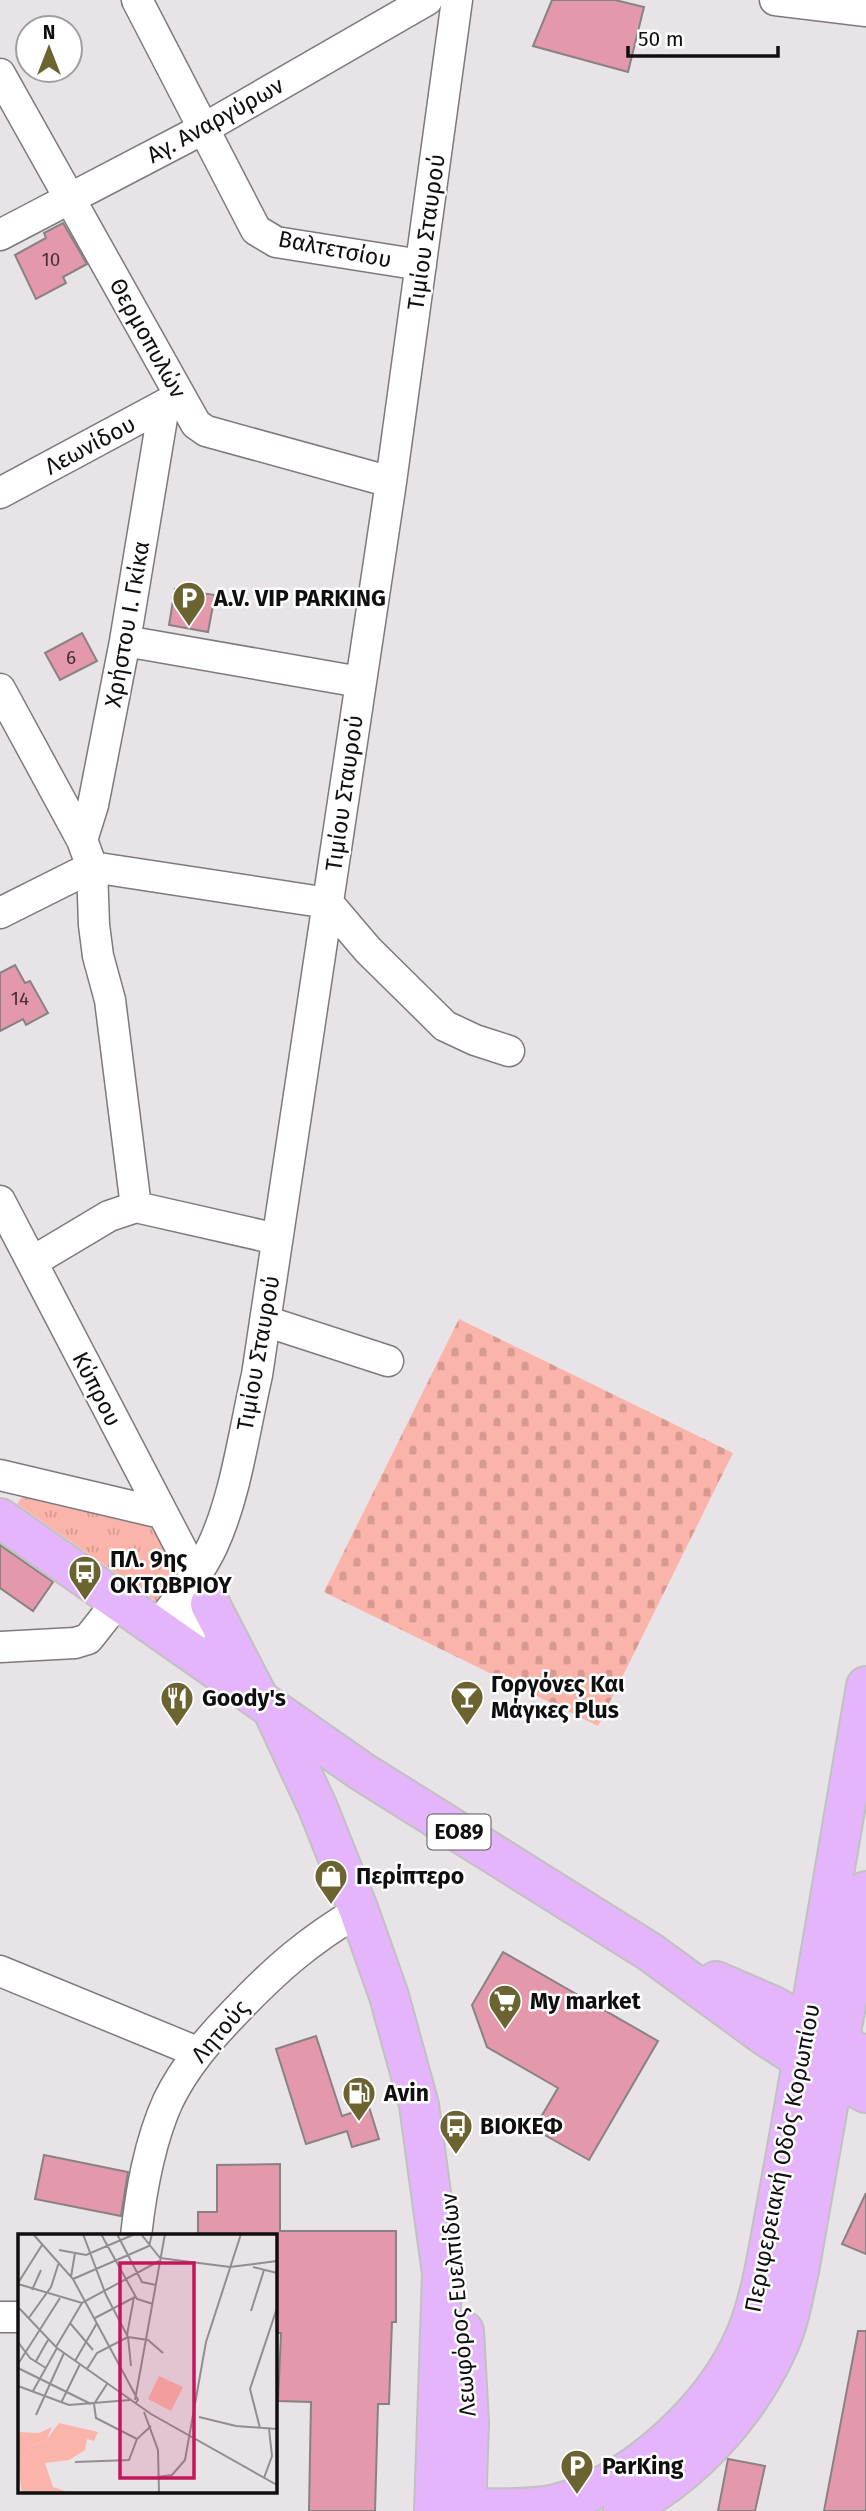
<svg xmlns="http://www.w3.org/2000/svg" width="866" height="2511" font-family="'Fira Sans',sans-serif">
  <defs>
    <pattern id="cemetery-stones" width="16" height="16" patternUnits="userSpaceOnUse" patternTransform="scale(1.75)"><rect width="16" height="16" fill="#fbb4aa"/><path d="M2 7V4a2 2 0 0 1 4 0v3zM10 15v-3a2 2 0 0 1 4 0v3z" fill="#d69a91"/></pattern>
    <pattern id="park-tufts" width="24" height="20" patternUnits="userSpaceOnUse" patternTransform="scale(1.75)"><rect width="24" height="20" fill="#fbb4aa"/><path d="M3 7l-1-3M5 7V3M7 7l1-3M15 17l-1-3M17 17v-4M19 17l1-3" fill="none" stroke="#d69a91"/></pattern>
  </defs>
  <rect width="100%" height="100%" fill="#e8e3e6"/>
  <path fill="url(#cemetery-stones)" d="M459,1319L733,1453L598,1726L324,1592Z"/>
  <path fill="url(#park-tufts)" d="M41,1493L150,1520L183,1576L166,1601H156L17,1504L23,1496Z"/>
  <path fill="#e398ab" stroke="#888284" stroke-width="2" d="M552,0H615L644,7L628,72L533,46Z
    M63,223L87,264L63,277L66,283L36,299L15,255L46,238L44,233Z
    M175,589L215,595L208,632L169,625Z
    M82,633L97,661L60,680L45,653Z
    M15,965L25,983L30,981L48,1013L26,1025L23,1019L0,1031V973Z
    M0,1545L53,1582L33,1611L0,1588Z
    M503,1952L658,2041L589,2160L534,2129L558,2088L487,2047L472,2005Z
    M316,2036L342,2116L369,2107L379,2139L352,2147L347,2131L306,2144L276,2049Z
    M44,2155L128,2172L121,2216L35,2199Z
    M280,2164V2231H396V2322H392L389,2404H378L375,2511H309L311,2402L278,2401L281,2333H275V2236H198V2212H217V2165Z
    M866,2193V2254L842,2244Z
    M858,2331H866V2511H824Z
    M728,2459L765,2466L755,2511H718Z"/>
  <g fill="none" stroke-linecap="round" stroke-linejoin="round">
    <defs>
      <path id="minor" d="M137,0L256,230L276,242L421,265
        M775,0L866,11
        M0,74L196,424L206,431L391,482
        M0,235L203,129L427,0
        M0,493L177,398
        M125,641L360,682
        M0,689L82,840L92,867L94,925L98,956L110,1000L136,1207
        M82,840L93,805L125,641L164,406
        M92,867L328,903L368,950L445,1026L475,1040L509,1051
        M0,913L92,867
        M0,1201L210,1604L181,1645
        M32,1262L109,1216L136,1207L277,1239
        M265,1321L388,1361
        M0,1475L161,1513
        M157,1627C176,1602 198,1576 212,1547C236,1496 244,1431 257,1375L391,482L457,0
        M0,1647L75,1643L88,1639L118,1601
        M0,1971L197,2052
        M136,2236C141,2191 149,2143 168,2101C185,2066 209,2039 235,2012C275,1970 309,1940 359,1911
        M0,2317H19"/>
      <path id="major" d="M0,1518L361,1771L650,1952L765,2036L802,2060L866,2093
        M210,1604L257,1695
        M272,1709L318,1808L359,1911L389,1996L419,2105L442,2274L434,2511
        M716,1981L774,2006L866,2057
        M464,2331L469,2423L466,2511
        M434,2506C467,2508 525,2511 556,2504C635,2483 716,2407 747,2332C761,2296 767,2257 774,2219C784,2166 793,2114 802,2062C823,1937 845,1811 866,1686
        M623,2511C690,2477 746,2416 777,2349C789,2324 793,2297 799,2271L866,1891"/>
    </defs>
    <use href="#minor" stroke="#7d797c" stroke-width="33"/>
    <use href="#major" stroke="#c1c1c1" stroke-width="42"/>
    <use href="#minor" stroke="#fff" stroke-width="30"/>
    <use href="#major" stroke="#e5b5fb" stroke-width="38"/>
  </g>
  <defs>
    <symbol id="parking-pin" viewBox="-11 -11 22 30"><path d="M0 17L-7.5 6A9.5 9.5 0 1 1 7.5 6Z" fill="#6b6330" stroke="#fff"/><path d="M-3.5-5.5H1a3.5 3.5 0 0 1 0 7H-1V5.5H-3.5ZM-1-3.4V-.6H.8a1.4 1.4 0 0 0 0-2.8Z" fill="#fff"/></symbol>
    <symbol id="bus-pin" viewBox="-11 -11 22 30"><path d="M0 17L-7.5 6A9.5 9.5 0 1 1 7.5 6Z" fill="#6b6330" stroke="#fff"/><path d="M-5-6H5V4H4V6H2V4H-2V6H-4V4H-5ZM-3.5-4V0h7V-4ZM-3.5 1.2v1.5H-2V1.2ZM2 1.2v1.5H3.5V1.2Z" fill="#fff"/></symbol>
    <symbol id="bar-pin" viewBox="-11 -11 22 30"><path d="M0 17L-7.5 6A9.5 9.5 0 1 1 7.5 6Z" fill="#6b6330" stroke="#fff"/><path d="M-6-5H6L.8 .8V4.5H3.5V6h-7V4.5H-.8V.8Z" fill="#fff"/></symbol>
    <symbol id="restaurant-pin" viewBox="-11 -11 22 30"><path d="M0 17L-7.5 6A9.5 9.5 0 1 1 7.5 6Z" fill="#6b6330" stroke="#fff"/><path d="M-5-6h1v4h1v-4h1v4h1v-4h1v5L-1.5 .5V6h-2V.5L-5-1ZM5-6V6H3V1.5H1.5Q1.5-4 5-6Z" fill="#fff"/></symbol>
    <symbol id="shop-pin" viewBox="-11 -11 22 30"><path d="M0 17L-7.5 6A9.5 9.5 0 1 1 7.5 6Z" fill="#6b6330" stroke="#fff"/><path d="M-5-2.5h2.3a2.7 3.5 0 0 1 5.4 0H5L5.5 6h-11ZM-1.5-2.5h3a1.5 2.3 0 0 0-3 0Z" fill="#fff"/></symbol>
    <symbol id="supermarket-pin" viewBox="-11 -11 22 30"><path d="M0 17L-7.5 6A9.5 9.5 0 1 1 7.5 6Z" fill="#6b6330" stroke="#fff"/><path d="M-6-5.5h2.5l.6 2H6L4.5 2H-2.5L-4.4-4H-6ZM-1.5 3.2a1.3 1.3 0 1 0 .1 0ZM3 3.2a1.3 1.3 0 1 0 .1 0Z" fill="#fff"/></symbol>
    <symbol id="fuel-pin" viewBox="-11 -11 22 30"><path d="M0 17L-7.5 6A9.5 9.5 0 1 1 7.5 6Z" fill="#6b6330" stroke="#fff"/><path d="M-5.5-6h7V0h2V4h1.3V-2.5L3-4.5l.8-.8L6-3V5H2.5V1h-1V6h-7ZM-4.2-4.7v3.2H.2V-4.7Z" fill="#fff"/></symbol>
  </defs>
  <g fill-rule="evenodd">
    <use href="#parking-pin" x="170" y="579" width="38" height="52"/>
    <use href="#bus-pin" x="66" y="1553" width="38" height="52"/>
    <use href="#bar-pin" x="448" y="1678" width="38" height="52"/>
    <use href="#restaurant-pin" x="158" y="1679" width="38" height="52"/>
    <use href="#shop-pin" x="312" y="1857" width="38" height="52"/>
    <use href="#supermarket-pin" x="486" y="1982" width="38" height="52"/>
    <use href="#fuel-pin" x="340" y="2074" width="38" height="52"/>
    <use href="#bus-pin" x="437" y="2107" width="38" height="52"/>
    <use href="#parking-pin" x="558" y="2447" width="38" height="52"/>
  </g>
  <g text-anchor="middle" stroke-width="5" stroke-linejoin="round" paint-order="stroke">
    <g font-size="19" fill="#453137">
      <text x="51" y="266">10</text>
      <text x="71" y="664">6</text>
      <text x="20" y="1005">14</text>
    </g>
    <rect fill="#fff" stroke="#585758" stroke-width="2" x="427.5" y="1814.5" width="63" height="35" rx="5"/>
    <g font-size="21" font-weight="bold" fill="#100f10">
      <text x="459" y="1839">ΕΟ89</text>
    </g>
    <g font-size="23" fill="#100f10" stroke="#fff">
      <text transform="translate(215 120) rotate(-29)" y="8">Αγ. Αναργύρων</text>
      <text transform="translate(426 232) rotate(-82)" y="8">Τιμίου Σταυρού</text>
      <text transform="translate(335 249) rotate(11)" y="8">Βαλτετσίου</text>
      <text transform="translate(148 338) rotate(61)" y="8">Θερμοπυλών</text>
      <text transform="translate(90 445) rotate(-28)" y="8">Λεωνίδου</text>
      <text transform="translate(127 624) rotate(-80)" y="8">Χρήστου Ι. Γκίκα</text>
      <text transform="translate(344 793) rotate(-82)" y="8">Τιμίου Σταυρού</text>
      <text transform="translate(258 1353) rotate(-80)" y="8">Τιμίου Σταυρού</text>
      <text transform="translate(97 1389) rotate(63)" y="8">Κύπρου</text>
      <text transform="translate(220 2031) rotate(-49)" y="8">Λητούς</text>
      <text transform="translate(782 2158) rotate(-79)" y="8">Περιφερειακή Οδός Κορωπίου</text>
      <text transform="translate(458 2305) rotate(-95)" y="8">Λεωφόρος Ευελπίδων</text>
    </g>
    <g font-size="23" font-weight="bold" fill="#100f10" stroke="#fff" text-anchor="start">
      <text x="214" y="606">A.V. VIP PARKING</text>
      <text x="110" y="1567">ΠΛ. 9ης<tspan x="110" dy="26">ΟΚΤΩΒΡΙΟΥ</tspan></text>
      <text x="491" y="1692">Γοργόνες Και<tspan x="491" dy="26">Μάγκες Plus</tspan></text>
      <text x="202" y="1706">Goody's</text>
      <text x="356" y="1884">Περίπτερο</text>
      <text x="530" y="2009">My market</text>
      <text x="384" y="2101">Avin</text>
      <text x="480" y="2134">ΒΙΟΚΕΦ</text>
      <text x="602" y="2474">ParKing</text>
    </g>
  </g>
  <g transform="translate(18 2234)">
    <rect width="259" height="259" fill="#e8e3e6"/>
    <path d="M41,189L80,198L76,207L69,205L67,216L51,226L27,229L35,253L53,259H4L0,232L15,211L29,205Z" fill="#fbb4aa"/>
    <path d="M34,193L29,205L15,211L0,232V198L21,199Z" fill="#fbb4aa"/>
    <path d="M141,142L165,153L153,177L130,165Z" fill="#fbb4aa"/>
    <path fill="none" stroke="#928e90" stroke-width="2" d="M15,0L55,45L120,166L117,170M65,0L88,61L110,103L113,132M83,0L119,65L135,70M99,0L124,48L138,51M123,0L142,24M41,16L68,21L117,0M142,24L212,33M212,33L259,27M235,33L259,39M53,43L57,19M55,45L131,12L134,0M0,49L24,11M0,50L64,69L141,27M14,56L23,36M0,73L39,114L133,180L259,251M233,77L246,36M77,84L117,63M10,85L33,53L41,28M52,89L75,116M109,101L116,63M110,103L130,106L145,119M0,108L12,124L28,134M38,113L64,69M18,127L30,106M57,127L79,89M0,130L42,64M0,134L73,170M69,135L79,119L110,103M89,150L76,170L78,184L119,205M0,152L51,171L112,166M15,157L39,114M117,166L147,0M43,169L62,130M126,178L140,216L141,259M18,181L46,119M181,183L218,192L259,195M242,194L232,155L259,74M57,228L111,226L119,205L133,192M139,243L154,241L167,226L188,108L223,0M246,244L254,222L251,195"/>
    <path fill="#c2185b" fill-opacity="0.15" stroke="#c2185b" stroke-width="3.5" d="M102,29H176V244H102Z"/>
    <rect width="259" height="259" fill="none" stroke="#100f10" stroke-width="3.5"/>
  </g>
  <g transform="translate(49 49)"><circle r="33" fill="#ffffff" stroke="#9f9f9f" stroke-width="2"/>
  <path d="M0-5L12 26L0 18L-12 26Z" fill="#6b6330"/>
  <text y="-10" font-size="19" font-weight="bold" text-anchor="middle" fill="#100f10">N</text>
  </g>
  <path d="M628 46v10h150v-10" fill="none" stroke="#100f10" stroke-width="3.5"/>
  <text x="638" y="46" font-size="21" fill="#100f10" stroke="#ffffff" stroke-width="5" paint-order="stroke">50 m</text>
</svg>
